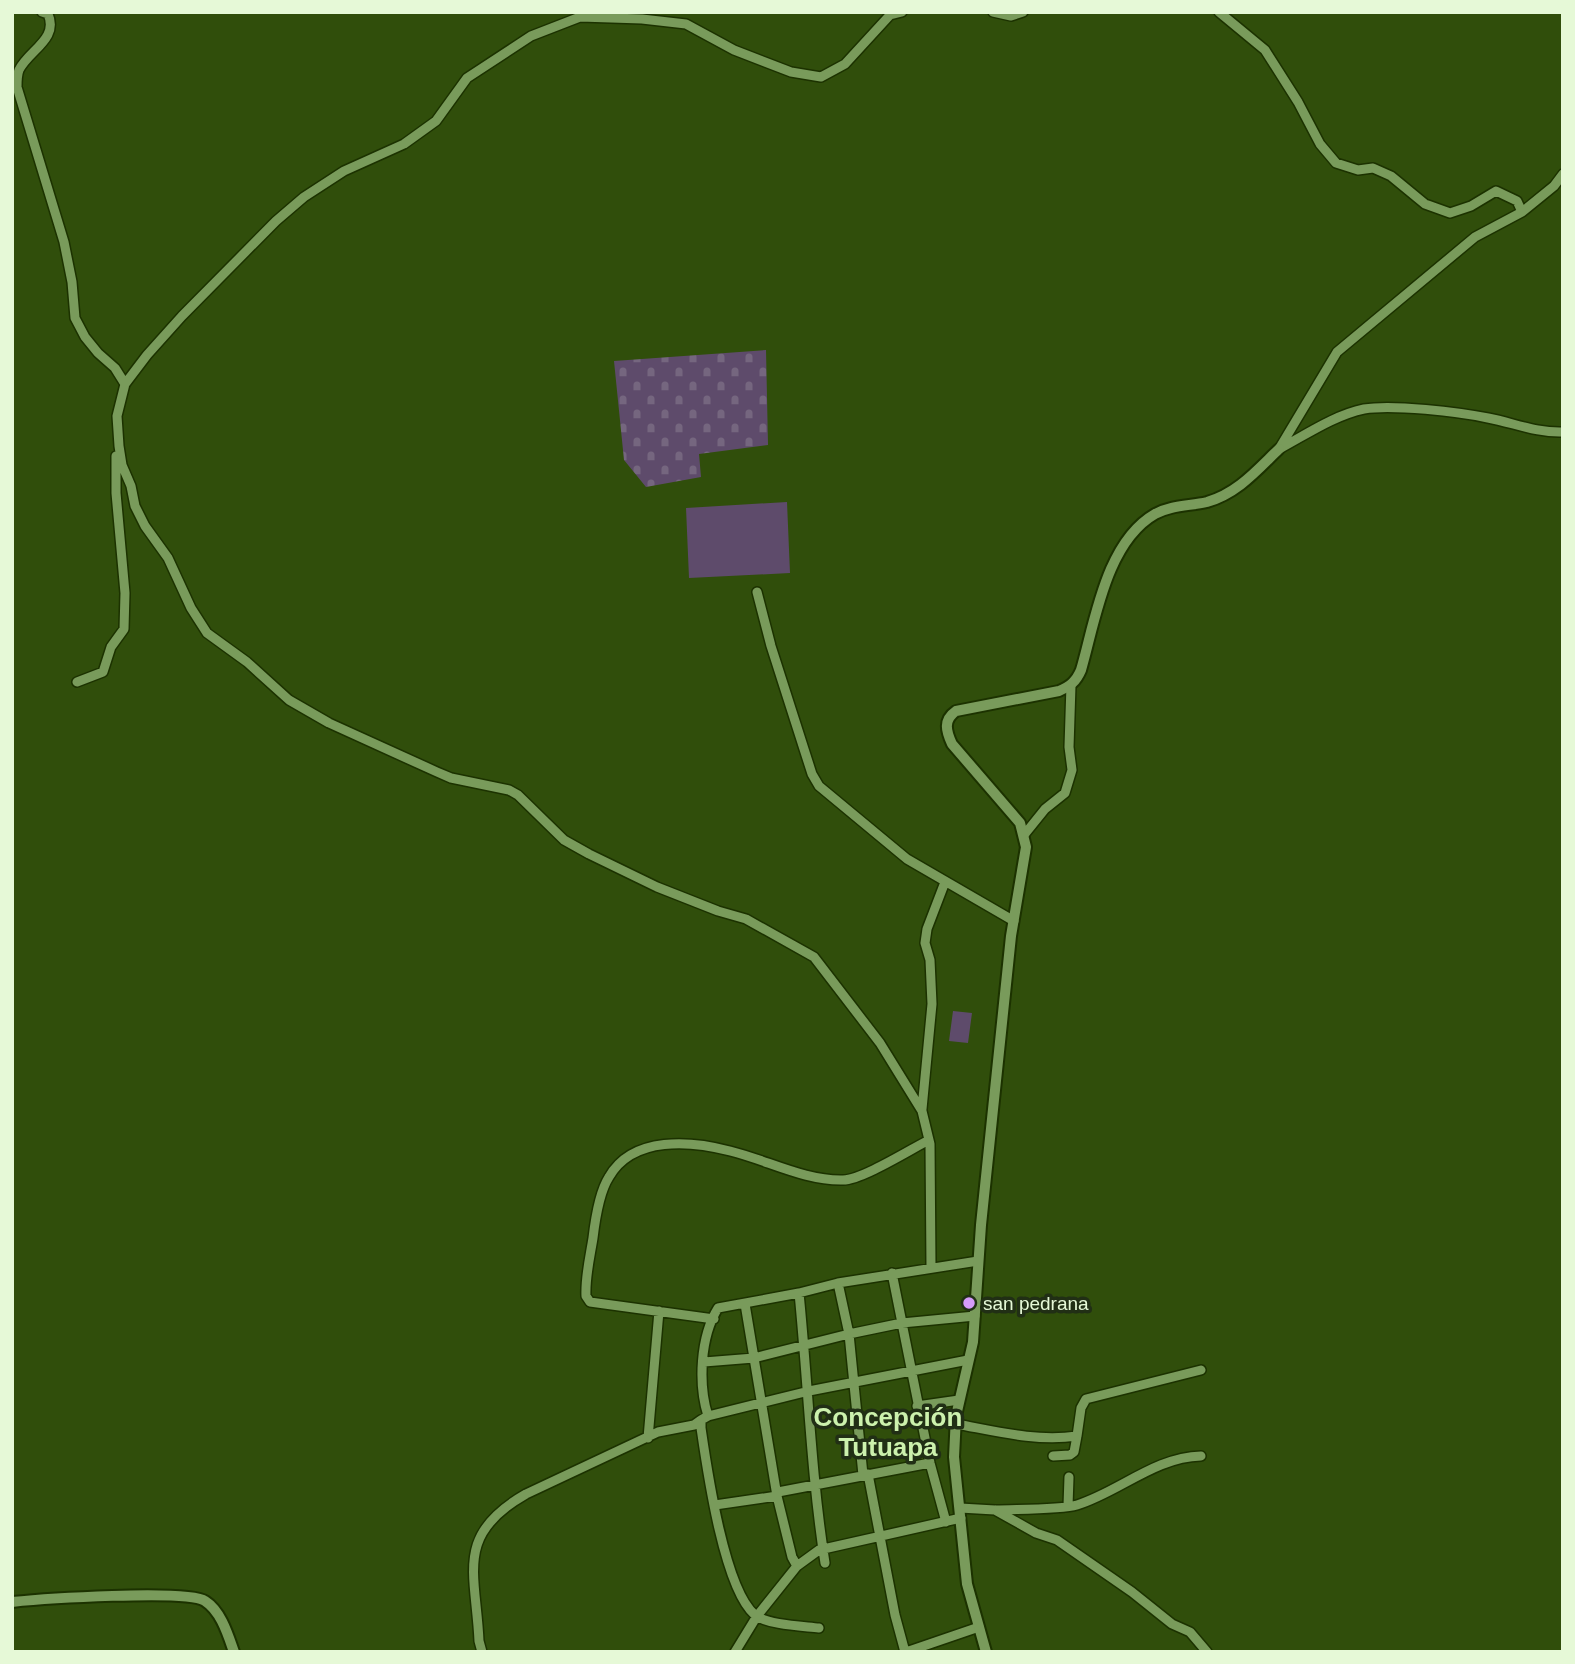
<svg xmlns="http://www.w3.org/2000/svg" width="1575" height="1664" font-family="Arial,sans-serif">
  <defs>
    <pattern id="cemetery-stones" width="16" height="16" patternUnits="userSpaceOnUse" patternTransform="scale(1.75)"><rect width="16" height="16" fill="#5e4b6b"/><path d="M2 7V4a2 2 0 0 1 4 0v3zM10 15v-3a2 2 0 0 1 4 0v3z" fill="#75667f"/></pattern>
  </defs>
  <rect width="100%" height="100%" fill="#304e0b"/>
  <path fill="url(#cemetery-stones)" d="M766,350L768,445L699,454L701,477L646,487L624,460L614,361Z"/>
  <path fill="#5e4b6b" d="M787,502L790,573L689,578L686,508Z
    M953,1011L972,1013L968,1043L949,1041Z"/>
  <g fill="none" stroke-linecap="round" stroke-linejoin="round">
    <defs>
      <path id="minor" d="M42,12L48,14C59,39 29,50 19,70C17,75 17,82 17,87L64,242L72,282L75,318L85,337L98,353L115,368L125,384
        M902,12L890,15L845,64L821,77L791,72L734,50L686,24L642,19L580,17L531,36L467,78L436,121L404,144L344,171L304,197L276,221L182,316L147,355L125,384L117,416L119,446L122,465L131,486L135,506L145,526L168,558L191,608L207,633L247,662L289,700L329,723L437,772L451,778L509,790L518,795L564,840L589,854L657,887L718,911L746,919L814,957L880,1043L922,1111L930,1144L931,1267
        M993,12L1011,16L1023,12
        M1219,12L1265,50L1298,102L1320,144L1336,163L1358,170L1373,168L1391,176L1425,204L1450,213L1471,206L1496,191L1517,201L1522,212
        M1281,448C1307,434 1335,415 1364,409C1392,404 1459,412 1488,418C1514,423 1537,433 1563,432
        M1279,449L1337,352L1475,237L1522,212L1554,186L1563,174
        M757,592L771,646L812,774L819,786L907,859L1014,921
        M77,682L103,672L111,647L124,629L125,593L116,493V456
        M1024,835L1045,809L1065,793L1072,770L1069,747L1071,685
        M922,1109L932,1004L930,960L925,943L927,929L945,882
        M892,1273L930,1463L946,1522
        M838,1283L849,1334L863,1475
        M799,1293C808,1383 811,1474 825,1563
        M745,1304L777,1496L792,1557L797,1566
        M714,1319L590,1302L586,1296C585,1277 590,1257 593,1238C595,1221 600,1191 609,1177C633,1135 692,1141 730,1151C767,1160 805,1181 843,1180C862,1180 911,1149 929,1140
        M704,1362L754,1358L849,1334L902,1323L975,1316
        M917,1406L959,1400
        M708,1416L809,1391L968,1360
        M956,1424C995,1431 1036,1442 1077,1436L1081,1408L1086,1399L1201,1370
        M648,1438L659,1311
        M1053,1456L1070,1455L1074,1452L1077,1436
        M868,1474L895,1615L905,1652
        M715,1505L777,1496L778,1492L930,1463
        M1068,1506L1069,1477
        M960,1508L995,1510L1036,1533L1057,1540L1132,1592L1172,1624L1190,1632L1207,1652
        M996,1510C1017,1509 1060,1510 1077,1505C1119,1492 1155,1457 1201,1456
        M819,1628C802,1626 768,1625 755,1615C724,1589 707,1469 701,1428V1420L708,1416C698,1384 700,1337 718,1308L799,1293L838,1283L978,1261
        M482,1652L479,1641C476,1573 454,1535 526,1494L658,1432L694,1425L701,1420
        M735,1652L757,1616L797,1566L819,1550L961,1518
        M906,1652L979,1627"/>
      <path id="tertiary" d="M12,1602C40,1599 188,1589 205,1601C221,1611 228,1635 234,1652
        M986,1652L967,1584L954,1457L956,1416L973,1342L981,1225L1011,936L1026,847L1020,823L952,744C946,731 943,720 956,711L1059,691C1070,686 1076,682 1081,670C1095,622 1106,542 1155,514C1171,505 1190,506 1207,502C1238,493 1257,470 1279,449"/>
    </defs>
    <use href="#minor" stroke="#1c3200" stroke-width="12"/>
    <use href="#tertiary" stroke="#1c3200" stroke-width="14"/>
    <use href="#minor" stroke="#799b5b" stroke-width="9"/>
    <use href="#tertiary" stroke="#799b5b" stroke-width="10"/>
  </g>
  <circle fill="#d59bfa" stroke="#212f15" stroke-width="2.5" cx="969" cy="1303" r="7"/>
  <g text-anchor="middle" stroke-width="7" stroke-linejoin="round" paint-order="stroke">
    <g font-size="19" fill="#e6f9d7" stroke="#212f15" text-anchor="start">
      <text x="983" y="1310">san pedrana</text>
    </g>
    <g font-size="26" font-weight="bold" fill="#ccf1ad" stroke="#212f15">
      <text x="888" y="1426">Concepción<tspan x="888" dy="30">Tutuapa</tspan></text>
    </g>
  </g>
  <rect width="1575" height="1664" fill="none" stroke="#e6f9d7" stroke-width="28"/>
</svg>
